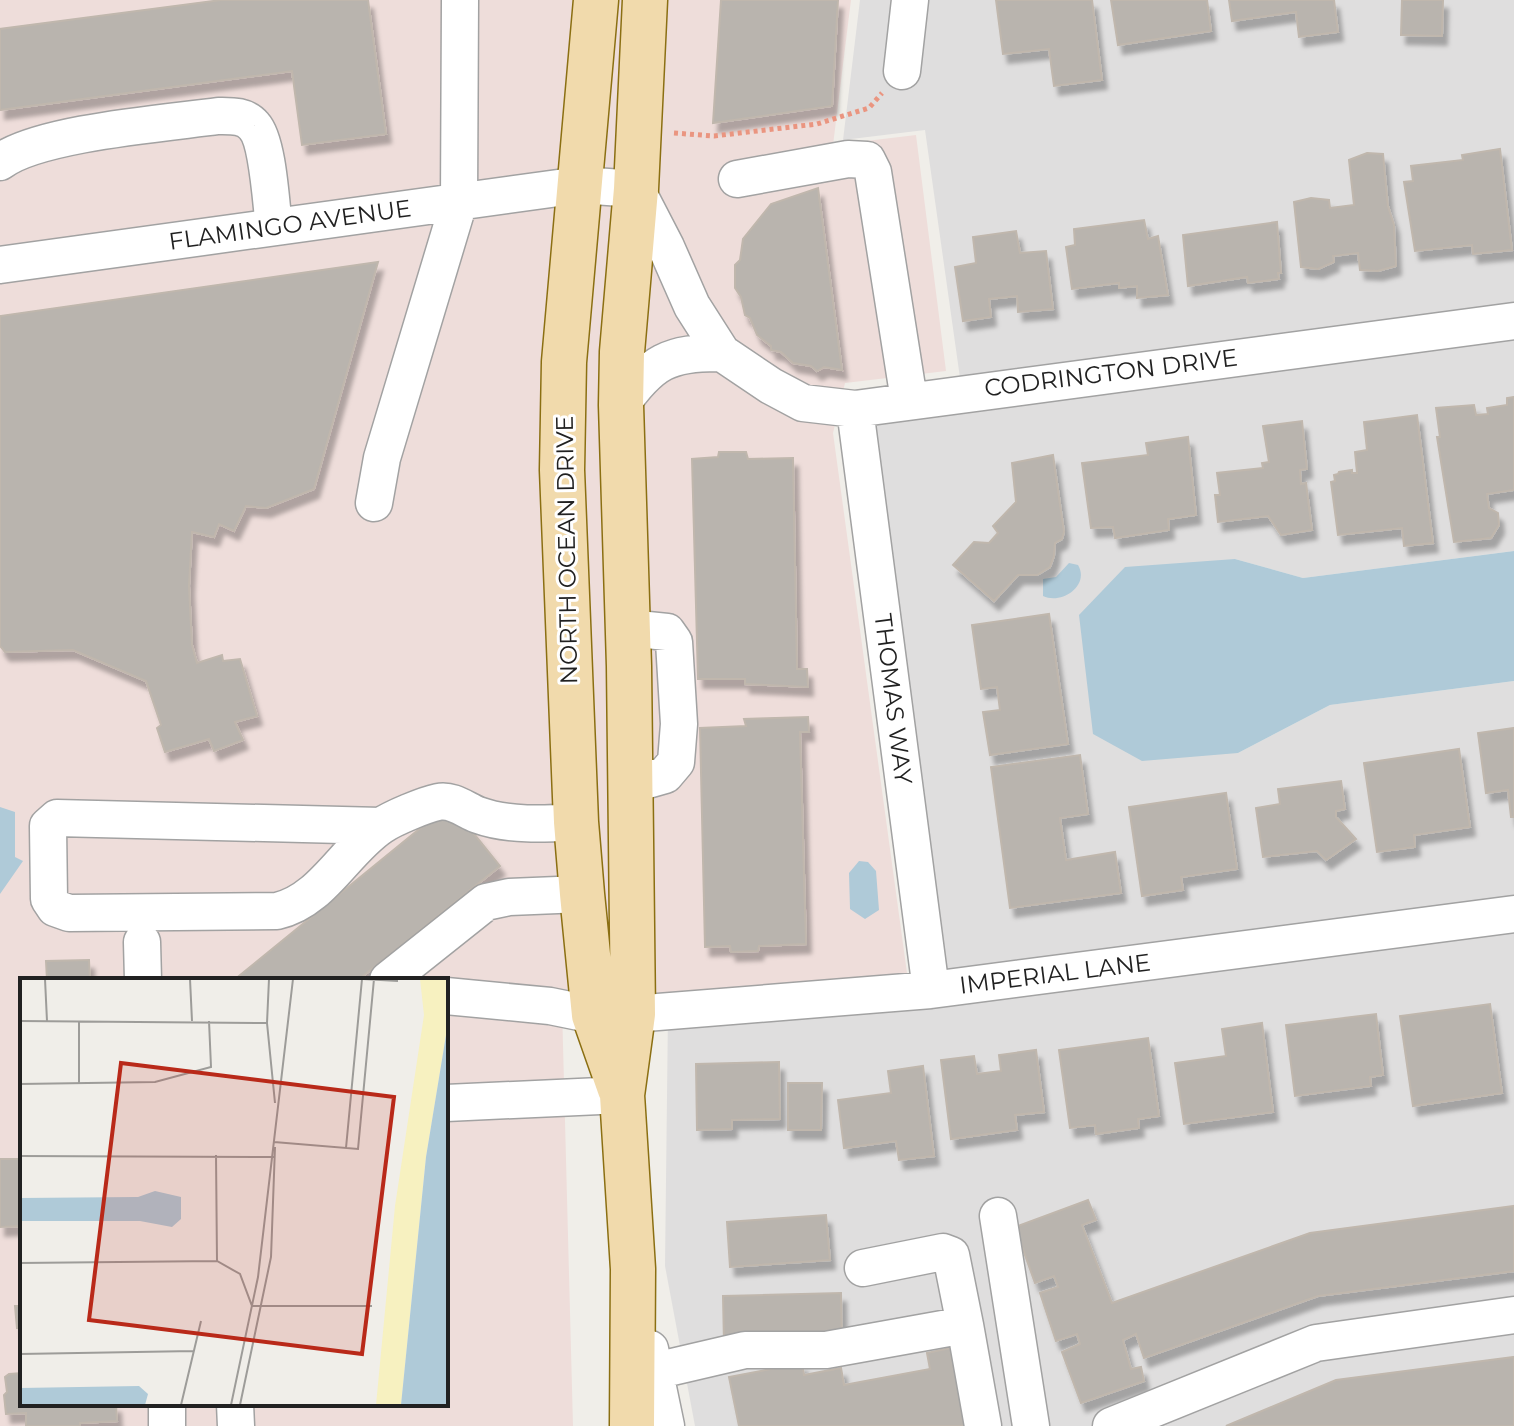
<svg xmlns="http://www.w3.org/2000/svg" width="1514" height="1426" font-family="Montserrat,sans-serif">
  <defs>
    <filter id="shadow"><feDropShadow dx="5" dy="9" stdDeviation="2" flood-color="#0004"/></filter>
  </defs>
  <rect width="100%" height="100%" fill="#f0eee9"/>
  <path fill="#dfdede" d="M860,0H1514V551L1303,578L1235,559L1238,753L1330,705L1514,681V1426H695L665,1266L668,1012L928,987L856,407L962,392L925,130L843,140Z"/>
  <path fill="#eeddda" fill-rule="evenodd" d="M0,0H851L833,145L916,135L946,371L845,383L833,433L907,973L562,1007L573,1426H0ZM22,980H446V1404H22Z"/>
  <path fill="#afcad8" d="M1514,551V681L1330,705L1238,753L1142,761L1093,734L1079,615L1125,567L1235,559L1303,578Z
    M1069,563L1078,565C1090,585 1062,605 1043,596V579L1056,577Z
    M0,807L15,812V857L23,861L0,894Z
    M859,861L868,862L876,871L879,910L865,919L850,909L849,873Z"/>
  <path fill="#b9b4ae" stroke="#c0b7ad" stroke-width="2" filter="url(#shadow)" d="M221,0H368L386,134L302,145L292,71L0,110V29Z
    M721,0H838L832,106L713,123Z
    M996,0H1092L1102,80L1054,86L1049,49L1003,54Z
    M1111,0H1207L1211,31L1118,45Z
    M1229,0H1334L1338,32L1299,37L1296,12L1232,21Z
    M1402,0H1443L1442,36L1401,35Z
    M1500,149L1512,250L1473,254L1472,245L1415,251L1404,182L1413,181L1411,166L1463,160L1462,155Z
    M1367,153L1383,154L1388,206L1394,225L1396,266L1378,271L1360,270L1358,253L1333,256L1334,262L1318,269L1301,267L1294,202L1311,198L1329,200L1330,208L1354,205L1349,160Z
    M818,188L842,370L824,367L817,371L811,366L793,363L781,352L771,350V346L757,335L750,318L745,315L741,297L735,288V265L740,260L743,239L771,204Z
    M1144,220L1148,239L1158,236L1168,295L1137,298V286L1119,288V283L1072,289L1066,247L1075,245L1074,229Z
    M1277,222L1281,273H1278L1279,279L1248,283L1247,277L1188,286L1183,235Z
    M1016,231L1020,253L1046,251L1053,309L1018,312L1017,296L989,299L991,317L963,321L955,267L976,263L973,237Z
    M378,262L314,489L266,508L246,506L234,531L219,524L214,537L192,532L189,586L192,645L197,663L222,655L223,661L240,659L257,716L235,722L243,740L214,751L209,739L165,752L157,728L161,725L146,681L73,650L5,652L0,646V316Z
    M1514,397V490L1487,494L1489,508L1498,513L1499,525L1491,538L1454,542L1437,437H1440L1436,408L1474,405L1476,415L1488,414L1487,408L1507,405V398Z
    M1417,415L1433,543L1404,546L1402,528L1338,535L1331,482L1335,481L1334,475L1338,474L1339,472L1352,470V473H1357L1355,452L1367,450L1364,422Z
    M1302,421L1307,469L1300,470L1301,484L1306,483L1312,530L1281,535L1268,516L1218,522L1215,495H1220L1217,473L1263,468L1262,463L1269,462L1263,426Z
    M1188,437L1196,515L1168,519L1169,530L1115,538L1113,527L1091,528L1082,463L1148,455L1146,443Z
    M719,452H746L748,459L793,458L797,669H807L808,687L745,684V679H698L692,459L718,457Z
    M1053,455L1064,532L1062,539L1055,543L1054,556L1050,567L1037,575H1018L994,601L953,565L974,542L989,543L998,533L993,526L1016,502L1012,463Z
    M1049,614L1068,744L990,755L983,712L1000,710L997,687L981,689L972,625Z
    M808,717L809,732H800L806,944L759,946L758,951L731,952L730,946L705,947L700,728L746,726L744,719Z
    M1514,728V817H1511L1508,790L1486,793L1478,733Z
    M1459,749L1470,827L1414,835L1415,847L1377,852L1364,763Z
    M1080,755L1088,814L1060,818L1066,860L1115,852L1121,893L1010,908L991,767Z
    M1341,781L1345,809L1336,811V817L1356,839L1326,860L1317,851L1263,857L1256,808L1280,804L1278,789Z
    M1226,793L1237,869L1181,877L1183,890L1142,896L1129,807Z
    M450,804L500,866L358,980H234Z
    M89,960L90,980H47L46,961Z
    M1490,1004L1502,1093L1413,1106L1400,1016Z
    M1376,1014L1383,1075L1370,1077L1371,1086L1295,1096L1286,1025Z
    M1262,1023L1273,1112L1184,1124L1175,1063L1226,1056L1222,1029Z
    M1148,1038L1159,1116L1138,1119L1139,1128L1096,1134L1095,1125L1070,1128L1059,1050Z
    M1036,1050L1044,1112L1015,1115L1017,1130L951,1139L941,1060L974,1056L977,1074L1001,1071L999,1055Z
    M779,1062L780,1119L732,1120V1129L697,1130L696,1064Z
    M923,1066L934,1156L899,1160L896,1141L844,1148L838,1100L891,1093L888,1071Z
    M788,1083H822L821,1130H788Z
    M0,1159H22V1226L0,1227Z
    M1088,1200L1096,1220L1082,1225L1112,1303L1310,1233L1514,1206V1271L1318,1296L1144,1358L1136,1334L1123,1340L1131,1369L1141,1367L1144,1381L1081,1403L1062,1352L1080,1344L1077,1334L1056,1341L1040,1293L1058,1287L1054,1276L1035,1283L1015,1227Z
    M826,1215L830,1260L730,1267L727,1222Z
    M841,1293L842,1340L724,1343L723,1296Z
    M15,1306H22V1328H17Z
    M955,1347L970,1426H739L729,1377L802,1363L804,1375L841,1368L844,1385L930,1369L927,1353Z
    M1514,1357V1426H1226L1336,1380Z
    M22,1373V1404H116L117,1421L80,1423V1426H26V1413L6,1414L4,1395L7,1392L5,1377L9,1374Z"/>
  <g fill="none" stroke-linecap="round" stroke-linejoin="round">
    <defs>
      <path id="minor" d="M902,71L910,0
        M0,162C38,133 166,123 218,116C231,116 245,115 254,126C268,141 271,204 274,227
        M737,179L848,159L867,160L873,172L909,400
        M0,265L580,185L636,189L666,247L692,306L722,353L771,386L803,403L855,409L1514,321
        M621,405C651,362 669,352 722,353
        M855,409L931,990
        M374,503L382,458L459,202L460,0
        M628,628L667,632L674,642L679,724L676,762L665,775L630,785
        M381,826L57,818L48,826L49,899L55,908L69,913L277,911C322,901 344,851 381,826C393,818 424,805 438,802C453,799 465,810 478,815C508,826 545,824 576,822
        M142,942L143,980
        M388,980L486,902L509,897L582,894
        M446,996L550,1006L594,1015L633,1014L931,990L1514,914
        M446,1103L622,1095
        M998,1216L1031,1426
        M965,1325L983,1426
        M650,1349L666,1426
        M655,1371L745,1350H826L965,1325L951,1255L943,1252L863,1268
        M167,1404V1426
        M235,1404L236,1426
        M1111,1426L1316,1343L1514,1315"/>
      <path id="major" d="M596,0L564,362L562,470L576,822L582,894L594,1015L620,1089
        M632,1426L633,1269L622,1095L633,1014L629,666L621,405L622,352L636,189L645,0"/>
    </defs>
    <use href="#minor" stroke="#a2a2a2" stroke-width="39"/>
    <use href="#major" stroke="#8b6f12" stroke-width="47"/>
    <path stroke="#ea9580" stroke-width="5" stroke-dasharray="4 4" stroke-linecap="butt" d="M674,133L714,136L817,124L869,108L882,93"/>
    <use href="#minor" stroke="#fff" stroke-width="36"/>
    <use href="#major" stroke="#f1daac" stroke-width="44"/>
  </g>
  <g text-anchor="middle" stroke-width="6" stroke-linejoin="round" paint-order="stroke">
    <g font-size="24" fill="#212121" stroke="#fff">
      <text transform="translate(290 225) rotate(-8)" y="8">FLAMINGO AVENUE</text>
      <text transform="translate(1111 373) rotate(-7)" y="8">CODRINGTON DRIVE</text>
      <text transform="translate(567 550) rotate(-91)" y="8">NORTH OCEAN DRIVE</text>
      <text transform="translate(893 699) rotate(83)" y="8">THOMAS WAY</text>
      <text transform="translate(1055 974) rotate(-7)" y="8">IMPERIAL LANE</text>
    </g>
  </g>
  <g transform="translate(20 978)">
    <rect width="428" height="428" fill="#f0eee9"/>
    <path d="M400,1H428V45L406,179L381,427H356L375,228L404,37Z" fill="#f7f1c0"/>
    <path d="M428,45V427H381L406,179ZM135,213L161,219V241L152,249L120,243H0V220L118,219ZM119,408L128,416L125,427H0V410Z" fill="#afcad8"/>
    <path fill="none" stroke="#9d9c99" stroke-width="2" d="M25,1L27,43M170,1L172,43M249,1L247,45L255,125M343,1L378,3M0,43L247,45M59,44V106M0,106L135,104L191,89L189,43M254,164L338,171L354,1M326,170L342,1M196,177L197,283M0,178L254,179M0,285L197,283L220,296L232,328H352M0,376L174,373M161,427L181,343M211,427L238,299L273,1M220,427L251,279L255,169"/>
    <path fill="#b92919" fill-opacity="0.15" stroke="#b92919" stroke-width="4" d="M101,85L374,119L342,376L69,342Z"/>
    <rect width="428" height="428" fill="none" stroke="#212121" stroke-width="4"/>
  </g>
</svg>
